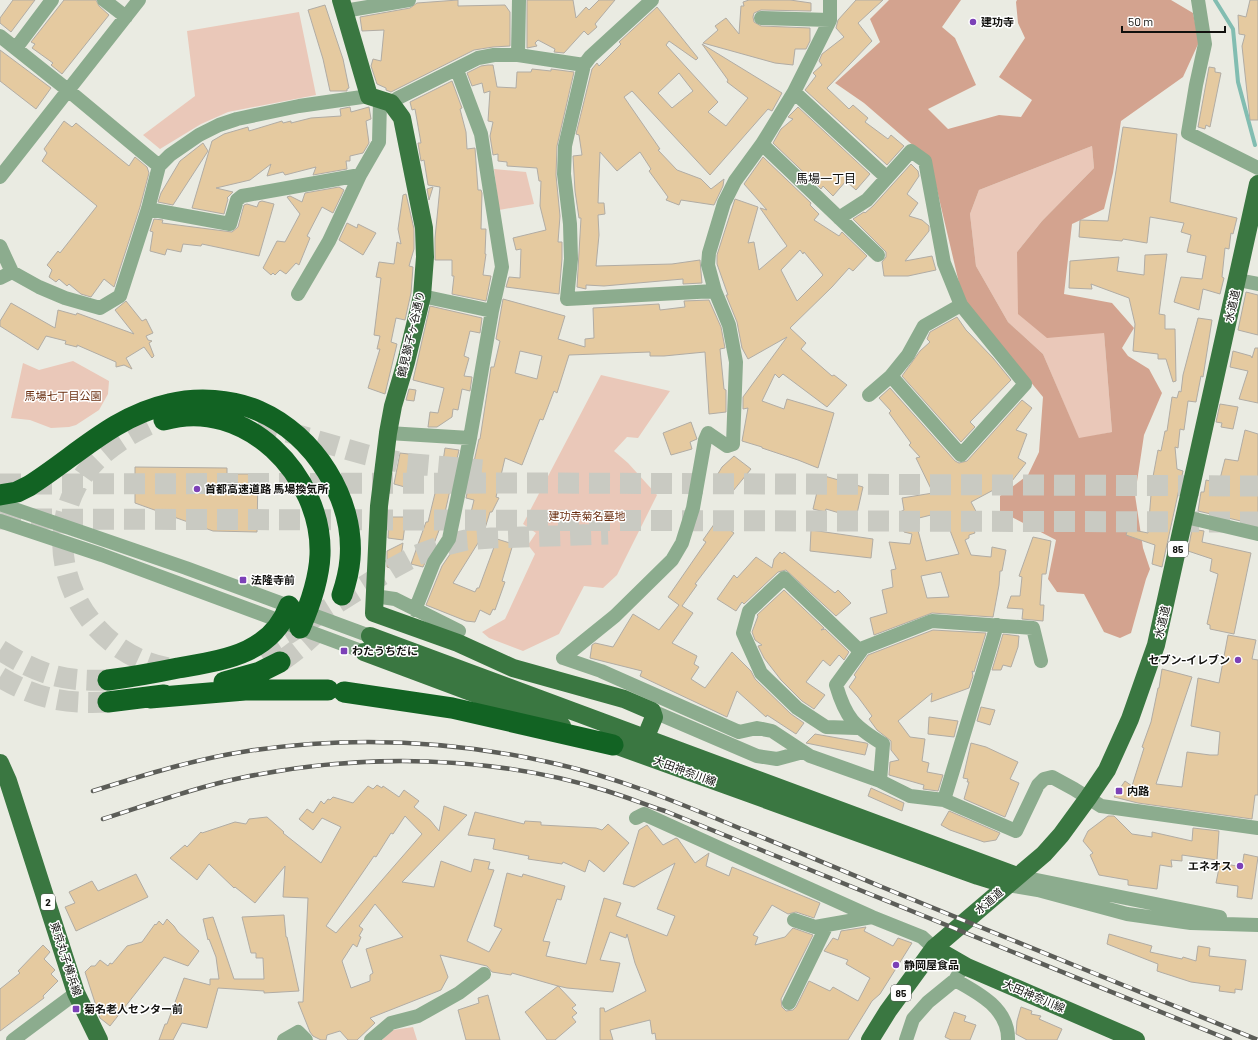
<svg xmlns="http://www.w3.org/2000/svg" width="1258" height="1040" font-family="Barlow,'Noto Sans JP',sans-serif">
  <rect width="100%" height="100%" fill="#eaebe2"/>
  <path fill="#eac8b9" d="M299,12L316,95L228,112L201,124L160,149L143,135L195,96L187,31Z
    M1092,146L1094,168L1042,221L1017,252L1104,333L1112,432L1079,439L1043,354L1008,322L976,266L970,214L979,190Z
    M494,169L526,172L534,204L499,210Z
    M73,361L109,381L108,394L99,410L76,425L69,427L51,428L30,420L11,418L23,363L39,370Z
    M601,375L670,391L638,438L627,437L614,451L628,463L657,495L617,575L603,588L584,586L559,634L523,651L489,638L482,632L505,619L535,554L528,545L536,533L523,524Z
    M413,1027L417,1040H382L393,1030Z"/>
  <path fill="#d3a38f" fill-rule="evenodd" d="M889,0H961L942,27L955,38L976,85L928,109L948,129L999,115L1021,117L1032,100L999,77L1025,38L1018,23L1016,2L1017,0H1171L1193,13L1199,42L1183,77L1121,121L1113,173L1104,209L1072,224L1064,294L1112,303L1134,328L1122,348L1128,356L1149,369L1162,393L1144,435L1135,495L1143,548L1150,569L1146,579L1131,633L1120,638L1104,632L1084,594L1057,592L1048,579L1056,540L1000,511V496L1028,475L1039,452L1043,397L963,300L930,160L864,103L835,83L880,42L870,19ZM1092,146L1094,168L1042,221L1017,252L1018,314L1047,338L1104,333L1112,432L1079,438L1043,354L1008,322L976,266L970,214L979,190Z"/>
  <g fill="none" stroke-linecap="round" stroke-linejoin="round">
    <path stroke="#82bdb1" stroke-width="4" d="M1215,0L1233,29L1238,82L1255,145"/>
  </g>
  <path fill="#e5caa0" stroke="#b1aca4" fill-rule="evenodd" d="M13,0H35L11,32L0,23V18Z
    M64,0H96L99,6L109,15L62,74L51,65L53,63L32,48L35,44L31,42Z
    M458,0V6L505,5L510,12V46L493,47L474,50L391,92L386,90V88L377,84L371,66L373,59L381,61L384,30L362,31L360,17L410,8L417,3Z
    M527,0H573L576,18L586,7L589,10L599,0H615L595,24L597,27L588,35L584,31L564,53L554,52L555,49L538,40L535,43L537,46L527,48Z
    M749,0H790L811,3V11L761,10L754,13L753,17L754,22L761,26L810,28V41L806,49H795L793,65L775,63L703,43L718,30L715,26L726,18L739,34L741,6H744L743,2Z
    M856,0H883L858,23L872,41L827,88L849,109L853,105L868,118L865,122L888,139L891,135L904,146L887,165L805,90L816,76L813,73L822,65L819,61L822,54L844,37L836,28L838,20Z
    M1250,0H1258V120H1250L1242,46L1245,35L1239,34L1238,15L1246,17Z
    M325,5L343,59L349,88L347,89V91H330L323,59L308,10Z
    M657,7L698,58L696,60L669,41L666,45L718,102L708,112L726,126L748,98L727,82L728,80L702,44L782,93L772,111L768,109L710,175L632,91L624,97L660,149L658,150L677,170L701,179L711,189L724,179L723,186L714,205L681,200L679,205L666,200L668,197L649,171L651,169L640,152L617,171L600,152L598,203H604L605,214L598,215L599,235L596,266L672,264L700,260L702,283L683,284V279L604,286L586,285V289L577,287L581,218H579L575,191L573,156L582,155L579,135L576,134L592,69L597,63L599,66L621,44L619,42ZM679,73L693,91L672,108L658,93Z
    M0,50L51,88L36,109L0,81Z
    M488,65H493L497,87L516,88L517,72H531L532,69L551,71V69L574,72L557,146L556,175L560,216L558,242H562V259L559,294L506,287L509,277L520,278L521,249L516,250L513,238L546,230L540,206L541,181H539L537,168L507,166V162L498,161V154L493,155L490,136L493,122L488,121L490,91L484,93L482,83L472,86L467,73L481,66Z
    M1209,67L1215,68V72L1221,73L1210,127L1206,125L1205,129L1198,127Z
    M452,81L462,108L460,109L466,132L467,149L475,148L478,190H481L482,193L481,229H486L485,254H486L483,275L491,276L486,301L452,294L454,276H452V260H435V238L440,187L428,185L424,160L421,161L418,143H421L415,109L412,110L410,102Z
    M350,107L351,112L369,107L371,119L366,121L369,143L363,153L350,156V161H346L347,169L313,175L316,167L285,175L283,172L267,176L271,164L250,180L216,188L233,192L227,198L228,199L224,214L192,208L212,141L224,134L248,127L249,131L282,121L283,123L291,121V123L311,118L341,116L340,109Z
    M798,107L870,174L856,190L846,181L833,196L823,186L821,189L773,143L781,129L793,119L788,117Z
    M64,121L72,127L76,123L129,166L135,157L147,167L149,173L140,207L114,287L104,279L91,297L81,294L69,284L67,286L59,279L56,282L49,277L52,270L47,265L58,251L60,253L97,206L42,161L47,153L44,149Z
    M1123,127L1177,134L1170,202L1237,218L1233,234L1231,233L1229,249L1225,248L1222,277L1224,278L1220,294L1203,289L1199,310L1174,302L1181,277L1202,279L1206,256L1187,252L1191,235L1181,232L1184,223L1150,217L1147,243L1123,239L1122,241L1079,237L1080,220L1108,221Z
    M203,143L208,151L173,205L158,202L161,193L180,161Z
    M763,157L811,203L810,205L819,214L814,220L839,236L842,232L867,256L853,271L849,268L832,287L790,328L806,343L801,349L832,376L834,375L847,385L827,407L783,374L779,378L775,374L762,401L784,409L787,399L834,413L818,468L798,460L762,448V447L742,441L748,408L743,409V397L787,337L748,359L742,348L737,322L726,295H728L717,264V255L735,199L758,207L748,243L754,242L759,270L787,246L760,208L767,210L744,184ZM800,250L803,254L804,252L823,275L797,301L781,270Z
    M911,164L918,171L919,176L907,194L918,203L909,216L922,220L929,226V231L905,261L932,256L936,270L908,276H884L882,262L886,257V252L853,219L864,212L865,213L873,206Z
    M339,187L344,190L333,213L322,207L307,236L310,238L299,265L296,263L286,274L280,270L275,275L273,273L271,275L263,268L277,241L285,242L300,214L287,197L290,196L302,202L305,193Z
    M433,187L429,200L427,189Z
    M406,194L414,229V249L409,266L413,267L411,293L405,320L396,318L391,342L397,344L385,394L368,388L380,349H377L380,336L374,335L381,278L376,277L379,262L394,264L397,242L401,244L398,229L403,195Z
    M262,201L274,204L259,256L202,244L201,246L183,244L181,252L167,249L165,255L150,251L153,232L150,231L154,219L163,220L162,223L232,232L238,227L244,205L247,204L257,207L259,202Z
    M347,223L357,228L358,224L376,233L363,255L339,240Z
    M1167,254L1159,314L1165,315V329H1175L1176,381L1173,382L1166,359H1158V354L1133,351L1135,324L1129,298L1091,284L1092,289L1069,288L1070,261L1119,257L1117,271L1144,275L1145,255Z
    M1246,292L1258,295V335L1238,330Z
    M503,299L565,316L558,339L585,347V339L594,338L593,308L659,304L660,310L685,307L684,301L709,300L721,327L725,348L720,349L724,389L726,390V412L709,414L705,352L664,356H650V352L569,355L557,393L554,391L543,420L540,419L522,465L505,458L496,497L499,498L492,512H490L483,535L453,583L475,592L477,588H479L497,539L513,544L502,581L505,582L495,610L493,609L490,615L480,610L475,622L466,621L426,605L442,566L467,529L474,500L466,498L479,439H480L491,367H494L500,341L496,339ZM520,351L542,356L537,379L515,373Z
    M126,301L142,321L146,319L153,333L146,336L148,340L152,341L149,343L154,356L152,358L144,347L126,358L132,369L124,365L116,367V362L77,345V347L65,344L66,341L46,336L38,350L0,326V321L11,303L55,328L58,310L76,315L77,313L134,334L115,310Z
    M430,306L482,318L480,333L470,331L464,356L469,358L464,376L472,377L470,391L462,389L458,410L453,409L452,417L437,427H428L430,412L438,413L444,388L413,380Z
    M957,317L966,330L993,358L1011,380L970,422L975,427L961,442L902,376L920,351L930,342L927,339L930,332Z
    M1198,318L1212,320L1203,377L1201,376L1196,402L1188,401L1184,430L1180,429L1178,448L1175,447L1177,469L1183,471L1162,567L1152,564L1155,545L1126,535L1128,529L1148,533L1152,482L1158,450L1161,451L1165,431H1167L1172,397L1177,398L1179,391L1181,392L1183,375Z
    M1255,348H1258V403L1239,399L1248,371L1230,367L1233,351L1251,356L1252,358Z
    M890,388L955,461L959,463L967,461L1022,400L1032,408L1016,430L1027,434L1018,458L1026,463L1012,481L1008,478L1000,488L999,487L971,502L979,517L970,520L975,533L969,535V538L965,540L971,555L991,557L992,547L1006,550L1002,571H1000L999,585L993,617L932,613L874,635L870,618L887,613L882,590L893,587L891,570L896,569L889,542L910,544L912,534L904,532L900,512L904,510L902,498L933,493L916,458L920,457L909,445L911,443L889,413L891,411L879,398ZM943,512L959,554L926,561L915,519ZM941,572L949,597L927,598L921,576Z
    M409,389L416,390L414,401L406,400Z
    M1220,404L1238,407L1233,429L1221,427L1222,423L1216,422Z
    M691,422L697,439L690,442L692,449L671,455L663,433Z
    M1245,430L1258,434V525L1198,511L1201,492H1204L1206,480L1219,483L1225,459L1238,461Z
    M445,448L459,450L444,517L432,549L423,567L411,564L426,522H428L438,481H440Z
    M400,453L417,455L412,489L394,484Z
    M734,456L751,469L733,491L716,477L722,467Z
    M135,467L227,468V474H258L257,532L213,531L135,503Z
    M821,475L863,487L856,518L826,509L825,512L813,509Z
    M389,517H406L403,540L388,538Z
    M717,520L734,533L695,584L697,585L682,606L693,613L672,643L697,656L694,664L699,667L691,679L705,688L732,652L751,671L755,679L791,714L804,723L796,734L767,715L766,717L737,691L727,717L640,676L642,671L590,658L592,645L595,643L613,647L633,614L659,630L679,605L668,597L706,542L703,540Z
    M1192,529L1204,531L1202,542L1251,553L1234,634L1210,629V625L1207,624L1218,574L1210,571L1212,559L1188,551Z
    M811,530L873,539L871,558L810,551Z
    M1033,537L1051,541L1046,574H1042L1040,605H1044L1043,621L1022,619L1023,609L1007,608L1011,596H1020L1022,577L1019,576Z
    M403,543L399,571L387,567V551Z
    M780,552L782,554L784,552L835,593L838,590L851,603L836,616L786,570L778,572L744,604L742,602L736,611L717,599L734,575L737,578L756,557L772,568L774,559Z
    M784,590L824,628L821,630L825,629L849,652L844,660L839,655L830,666L823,660L806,682L825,695L814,709L802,701L781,680L764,658L758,646L762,645L755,640L752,632L758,616L757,615Z
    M933,630L986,633L974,672L972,671L973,676L969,688L931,702L932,693L898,721L910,737L925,739L922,761L929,763L927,772L943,775L938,791L923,789L924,785L889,775L890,762L899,760L891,750V741L877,730L869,719L872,716L858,697L849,687L856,677L854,675L868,655Z
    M1003,634L1019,636L1018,647L1011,667L1003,665L1001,670H992Z
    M1228,635L1256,640L1252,659L1258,660V795H1255L1252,819L1138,803L1114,797L1125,781L1132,786L1144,748L1142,747L1151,722L1158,688H1159L1162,669L1192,677L1156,784L1182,787L1187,752L1210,755H1218L1220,732L1191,726L1198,678L1219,683Z
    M981,707L995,710L990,725L977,721Z
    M929,717L958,721L954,737L928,734Z
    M815,734L866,743L868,744L865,755L806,743Z
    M971,743L986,747L1018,762L1010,779L1019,783L1005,817L964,799L969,782H967L968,779L963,778Z
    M377,785L382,788L383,786L399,797L404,790L419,801L414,807L430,820L439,831L444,806L467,815L402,882L434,887L441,861L471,872L474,859L490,862L488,869L494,870L467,941L489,952L502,929L494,926L507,873L522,877L523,874L565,886L561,900L557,899L543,941L550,942L546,956L586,964L604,898L621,903L616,916L667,936L675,916L657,909L675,863L634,887L623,884L639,830L647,825L663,845L676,838L678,839L695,863L709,853L706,866L729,876L732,867L820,903L814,918L796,912L788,914L772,905L753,935L758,937L755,945L785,937L793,928L813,935L781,999L782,1007L786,1011L793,1010L796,1007L809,981L830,991L833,987L858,1001L870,978L846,964L848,960L824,951L833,938L838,940L841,931L866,927L864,931L893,946L898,938L912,943L880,994L872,1001L848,1040H656L655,1033L652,1034L650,1020L610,1030L613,1040H600V1008H604L605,1012L646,991L635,963L627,934L626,938L610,932L600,960L620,963L613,992L567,988L558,986L576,1005L572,1008L577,1013L572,1017L576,1022L555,1040H547L525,1012L558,986L512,973L511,975L492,972L487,966L440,955L448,977L441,990L370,1018L375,1023L357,1040H348L340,1031L327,1035L326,1040H321L313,1036L310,1032L298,1002H303L308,898L283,897L285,866L255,903L235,887L234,888L209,864L197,880L170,858L185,845L187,847L201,832L202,833L235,822L246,824L249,819L267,817L284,832L283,833L321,863L341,827L322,818L313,830L299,819L307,809L313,813L321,801L324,804L328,799L330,800L333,797L353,803L368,786L373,789ZM405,816L422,834L336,933L326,926L374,856L376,857L391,833L393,834ZM375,904L403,937L366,949L373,973L370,975V981L351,988L342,961L353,944L357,947L361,937L359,936L363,929L359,926Z
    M871,788L904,803L902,811L868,796Z
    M949,811L1000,833L996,840L984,842L950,830L941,825Z
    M475,812L524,824L525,821L541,822V825L596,828L602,830L608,824L629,843L604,872L589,860L585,872L563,862L562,864L528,859L529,856L493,849L495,839L468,835Z
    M1108,816H1114L1132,834L1152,837V832L1192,841L1193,828L1219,831L1217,860L1182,855V861L1171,860L1172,867L1160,865L1157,889L1128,885V880L1099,875L1090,855L1093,853L1083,841L1088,831Z
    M1244,854L1258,857L1252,899L1237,897L1238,886L1216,883L1220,863L1242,867Z
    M136,874L148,897L76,931L65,907L75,903L69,892L92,881L98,891Z
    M284,915L286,937H287L299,991L264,993V991L218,988L207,1028L182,1023L173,1040H159L165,1024H167L184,978L210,985V979H219L216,957L209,939L208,940L203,919L213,917L234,979H264L263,958H256V953H251L242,917Z
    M167,919L174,926L178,932L199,951L188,966L164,957L110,1026L100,1018L85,972L91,966H95L100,960L108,966L110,963L112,964L127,946L142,942L155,924L156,925L159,921L163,925Z
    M1109,934L1152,946L1150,952L1182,959L1183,957L1196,961L1198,946L1210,948L1209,956L1246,960L1242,990L1235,989V993L1219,991L1220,986L1191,982L1157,971L1158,964L1107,944Z
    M43,945L50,952L44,959L55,970L51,974L58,981L43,996L44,998L0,1031V989L20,973L18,971Z
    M488,995L500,1040H466L458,1010L479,1003L478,998Z
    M1021,1007L1032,1011L1031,1014L1041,1016L1039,1019L1062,1029L1057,1040H1027L1016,1034L1017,1021Z
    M954,1012L966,1016L964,1021L976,1025L970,1040H951L945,1037Z"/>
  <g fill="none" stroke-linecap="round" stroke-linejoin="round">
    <path stroke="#c9cac2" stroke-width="21" stroke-dasharray="21 10" stroke-linecap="butt" d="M228,415L367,455L403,463L482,470
      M148,425C120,439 92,458 76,487C36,564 91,659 175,669
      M0,484L541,483L1258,486
      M0,519L1258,522
      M0,650C38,674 63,682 108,680
      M259,652L393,568L417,555L442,546L466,540L491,538L608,534
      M280,662C299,649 314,636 329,618
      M0,677C37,699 65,704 108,702"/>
    <path stroke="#8cac8e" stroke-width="14" d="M104,0L126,17
      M652,0L590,57L584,65L565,146L564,174L570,224L571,259L567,299L715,291
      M1198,0L1205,44L1196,85L1188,133L1258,168
      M344,11L409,0
      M761,18L830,20
      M0,36L69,91L159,166
      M16,48L52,0
      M518,55L519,0
      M794,92L886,177
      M391,103L398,98L478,58L494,55H518L584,65
      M762,144L878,255
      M0,177L139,0
      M148,209L230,224L237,200L242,196L360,175
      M839,218L867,200L911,151L925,161L944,263L961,305L1025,384L961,455L891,376
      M0,246L12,272L39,287L65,298L100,308L120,296L148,209L159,166L170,155L199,135L219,125L237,119L299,106L369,96
      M0,278L12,272
      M1238,280L1258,284
      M298,294L329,241L360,175L379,142L380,101
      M422,296L492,311
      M869,395L891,376L908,355L924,326L961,305
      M388,433L470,438
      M0,504L186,568L370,636
      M1186,517L1258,534
      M0,521L102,555L364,652
      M374,596L395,599L459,631
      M415,610L434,562L449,539L470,438L492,311L502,267L481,134L457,70
      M563,658L615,616L672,560L682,543L693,508L705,440L708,433L727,446L733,444L736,362L729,325L715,291L708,265L709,253L724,203L735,181L762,144L794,92L830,20V0
      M563,658L601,671L739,732L757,728L772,731L810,756L880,781L910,796L944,800L1016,831L1038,785L1044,779L1052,777L1074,789L1101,806L1258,828
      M652,711L757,756L777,759L803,752
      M857,728L826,727L797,708L761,673L743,633L749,611L784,578L860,651
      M880,781L883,744C854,726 846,719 836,685L863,648L932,621L1033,628L1041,661
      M944,800L997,625
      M636,818L644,814L872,917L922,937L934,948
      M1017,876L1220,917
      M1007,885L1038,890L1127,914L1191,923L1258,925
      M794,920L815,927L872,917
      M955,980C979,993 1009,1009 1008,1040
      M789,1003L827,925
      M13,1040L76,993
      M284,1040L298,1032L306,1040
      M371,1040L391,1023L418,1016L459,993L484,974
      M906,1040L913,1019L928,1002L955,980L964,965"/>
    <path stroke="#3a7741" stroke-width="18" d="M341,0L369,96L391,103L402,118L424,228L425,257L422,296L406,362L393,406L388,433L379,506L374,613L458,643L513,668L624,699L652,711L654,717L645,739
      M370,636L1017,876
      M364,652L562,726
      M601,740L978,876L1007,885
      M0,763L8,781L76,993L99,1040
      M934,948L967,967L1136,1040
      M870,1040L888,1011L934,948L1044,854L1061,835L1088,798L1107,770L1130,719L1156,645L1258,184"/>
    <path stroke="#126323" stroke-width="21" d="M164,420C245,396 323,476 320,555C319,580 310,605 300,628
      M0,495L17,492L29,486C75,457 114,416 169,404C197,397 232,399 259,411C314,435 355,499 350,559C349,572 346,583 342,595
      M108,680C131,677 154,673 178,668C222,660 271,655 289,606
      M224,682L260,672L280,662
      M344,692L452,708L613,745
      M150,698L245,690H328
      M108,702L164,695"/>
    <defs>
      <path id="rail" d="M93,791C144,775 195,759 248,751C347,736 449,740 548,762C614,776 677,802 739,828C787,847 834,867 882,887C1007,939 1133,988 1258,1040
        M103,819C150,804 196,787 245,777C363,753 492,755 607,791C627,797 646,805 665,811L1230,1040"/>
    </defs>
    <use href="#rail" stroke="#5c5d58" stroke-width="4.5"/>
    <use href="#rail" stroke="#fff" stroke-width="3" stroke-dasharray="9" stroke-linecap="butt"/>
  </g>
  <g fill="#7c41b7" stroke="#fff" stroke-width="1.5">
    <circle cx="973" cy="22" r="4"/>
    <circle cx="197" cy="489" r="4"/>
    <rect x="239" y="576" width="8" height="8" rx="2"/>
    <rect x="340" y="647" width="8" height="8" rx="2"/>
    <circle cx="1238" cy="660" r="4"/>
    <rect x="1115" y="787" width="8" height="8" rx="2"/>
    <circle cx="1240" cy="866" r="4"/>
    <circle cx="896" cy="965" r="4"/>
    <rect x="72" y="1005" width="8" height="8" rx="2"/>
  </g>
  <g text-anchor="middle" stroke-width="3" stroke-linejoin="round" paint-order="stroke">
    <g fill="#fff" stroke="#585856" stroke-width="1">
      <rect x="1168" y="541" width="20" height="16" rx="3"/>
      <rect x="41" y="894" width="14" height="16" rx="3"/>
      <rect x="891" y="985" width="20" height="16" rx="3"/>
    </g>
    <g font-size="10" font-weight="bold" fill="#11110e">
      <text x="1178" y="553">85</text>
      <text x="48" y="906">2</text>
      <text x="901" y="997">85</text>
    </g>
    <g font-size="11" font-weight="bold" fill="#11110e" stroke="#fff" text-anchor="start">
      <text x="981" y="26">建功寺</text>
      <text x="205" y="493">首都高速道路 馬場換気所</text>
      <text x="251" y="584">法隆寺前</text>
      <text x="352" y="655">わたうちだに</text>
      <text x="1230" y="664" text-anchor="end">セブン-イレブン</text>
      <text x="1127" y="795">内路</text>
      <text x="1232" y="870" text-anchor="end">エネオス</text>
      <text x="904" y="969">静岡屋食品</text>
      <text x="84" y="1013">菊名老人センター前</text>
    </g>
    <g font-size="11" fill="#11110e" stroke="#fff">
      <text transform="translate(1232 306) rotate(-77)" y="4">水道道</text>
      <text transform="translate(411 334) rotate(-77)" y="4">鶴見獅子ヶ谷通り</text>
      <text transform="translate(1162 622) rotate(-77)" y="4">水道道</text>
      <text transform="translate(685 771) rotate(20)" y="4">大田神奈川線</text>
      <text transform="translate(989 901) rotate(-41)" y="4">水道道</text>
      <text transform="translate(66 959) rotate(72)" y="4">東京丸子横浜線</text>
      <text transform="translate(1034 996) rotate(23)" y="4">大田神奈川線</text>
    </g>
    <g font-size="11" fill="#6a2f11" stroke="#fff">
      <text x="63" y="400">馬場七丁目公園</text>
      <text x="587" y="520">建功寺菊名墓地</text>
    </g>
    <g font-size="12" fill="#11110e" stroke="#fff">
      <text x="826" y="183">馬場一丁目</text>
    </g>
  </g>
  <path d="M1122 26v6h103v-6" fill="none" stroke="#11110e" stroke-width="2"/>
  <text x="1128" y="26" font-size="12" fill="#11110e" stroke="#ffffff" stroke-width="3" paint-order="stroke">50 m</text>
</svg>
